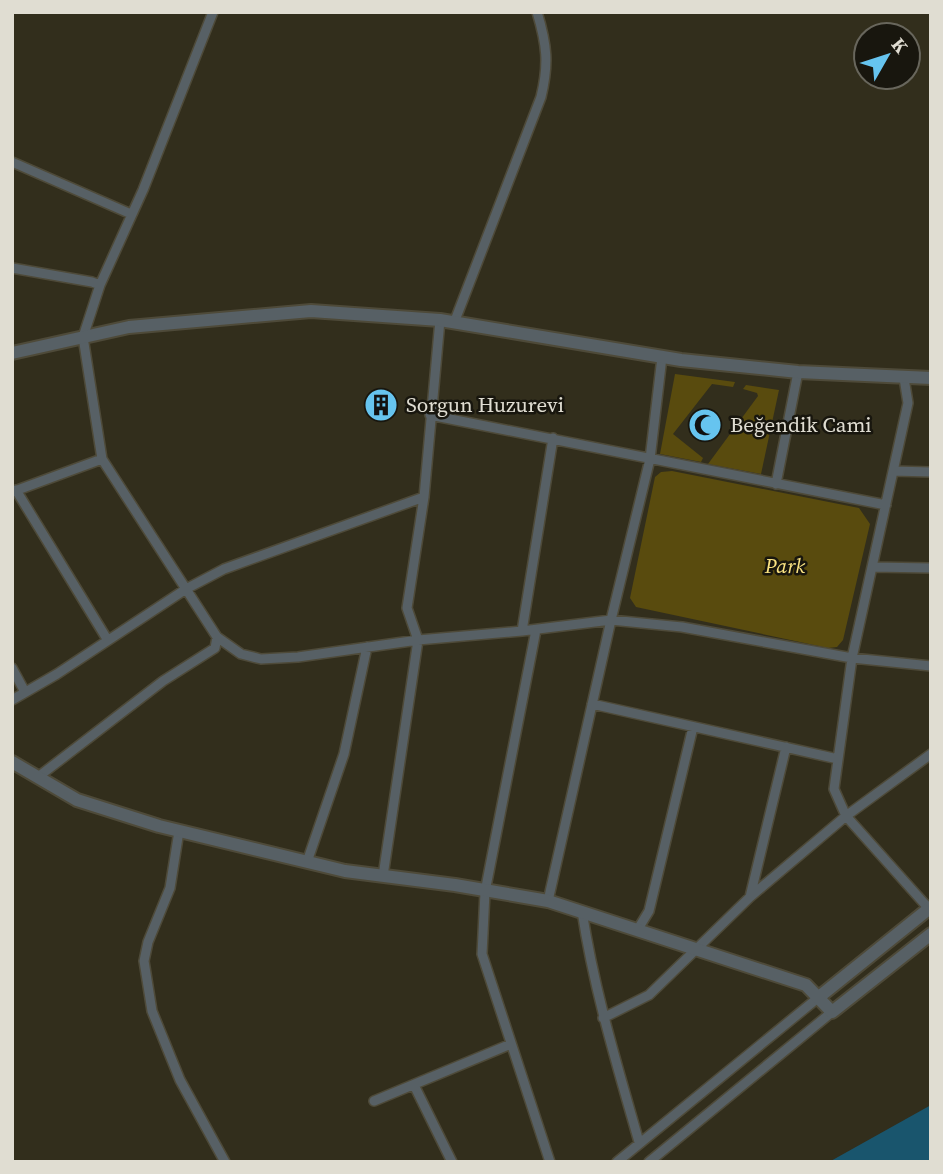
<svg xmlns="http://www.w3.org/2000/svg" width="943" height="1174" font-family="'Source Serif 4',serif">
  <rect width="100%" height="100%" fill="#322e1c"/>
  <path fill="#594b0e" d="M675,374L735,382L733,387L712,384L673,434L703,458L701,462L660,454Z
    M746,385L779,390L761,474L708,464L758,396L757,393L743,389Z
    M672,471L859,508L870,524L843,640L837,647L828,648L636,607L630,598L655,477L661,472Z"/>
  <path fill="#19556d" d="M931,1105V1162H829Z"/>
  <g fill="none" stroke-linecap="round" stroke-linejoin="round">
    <defs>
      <path id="minor" d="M12,162L131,214
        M12,268L92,282L100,285
        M454,323L541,97C549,64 547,45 537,12
        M904,378L908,403L852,658L834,789L846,816L931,911
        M430,415L886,505
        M893,471L931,472
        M776,484L798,372
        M16,490L107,639
        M12,492L102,459
        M872,567L931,568
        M536,630L485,892L482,954L550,1162
        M522,631L553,438
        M217,637L241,654L261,659L298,657L418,640L522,631L611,620L682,627L852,658L931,666
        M12,668L25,692
        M12,700L57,674L186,589L224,569L424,497
        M592,704L838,759
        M38,777L163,681L215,648L217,637L102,459L83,337L100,285L143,190L213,12
        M179,831L170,888L148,942L144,961L152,1011L180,1080L225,1162
        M307,862L344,754L367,647
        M383,876L418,640L407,608L424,497L440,320
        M750,897L786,747
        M548,901L611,620L650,459L662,357
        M582,911C594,990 617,1065 639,1142
        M638,929L649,911L693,727
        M603,1018L649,995L750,897L846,816L931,754
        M414,1085L452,1162
        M374,1101L511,1044
        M617,1162L819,997
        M649,1162L832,1012"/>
      <path id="tertiary" d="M12,353L129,327L311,311L440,320L681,360L798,372L931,378
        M12,762L77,800L159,826L345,871L455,885L548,901L806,985L832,1012L931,934
        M819,997L931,907"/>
    </defs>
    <use href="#minor" stroke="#4e4a39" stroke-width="12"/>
    <use href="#tertiary" stroke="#4e4a39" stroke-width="16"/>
    <use href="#minor" stroke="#576065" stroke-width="9"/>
    <use href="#tertiary" stroke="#576065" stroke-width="12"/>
  </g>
  <defs>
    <symbol id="building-disc" viewBox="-11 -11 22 22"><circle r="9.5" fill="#66c4ef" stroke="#18160e"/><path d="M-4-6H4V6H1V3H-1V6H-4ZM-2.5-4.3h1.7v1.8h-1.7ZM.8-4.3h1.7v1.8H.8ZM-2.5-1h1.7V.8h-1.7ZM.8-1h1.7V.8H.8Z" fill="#111"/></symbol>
    <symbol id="mosque-disc" viewBox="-11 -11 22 22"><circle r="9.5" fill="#66c4ef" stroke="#18160e"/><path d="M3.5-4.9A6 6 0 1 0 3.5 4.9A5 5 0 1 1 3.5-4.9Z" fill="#111"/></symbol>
  </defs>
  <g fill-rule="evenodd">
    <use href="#building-disc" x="362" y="386" width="38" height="38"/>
    <use href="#mosque-disc" x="686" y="406" width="38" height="38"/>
  </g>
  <g text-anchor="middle" stroke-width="5" stroke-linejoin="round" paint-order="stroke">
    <g font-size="21" fill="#e0ddd2" stroke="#18160e" text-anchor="start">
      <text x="406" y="412">Sorgun Huzurevi</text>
      <text x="730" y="432">Beğendik Cami</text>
    </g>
    <g font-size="21" font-style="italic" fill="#fae382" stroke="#18160e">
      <text x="785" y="573">Park</text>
    </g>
  </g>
  <rect width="943" height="1174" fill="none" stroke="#e0ddd2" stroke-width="28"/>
  <g transform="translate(887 56) rotate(51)"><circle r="33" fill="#18160e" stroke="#68665c" stroke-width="2"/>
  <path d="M0-5L12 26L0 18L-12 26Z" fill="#66c4ef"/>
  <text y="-10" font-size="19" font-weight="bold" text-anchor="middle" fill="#e0ddd2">K</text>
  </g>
</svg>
